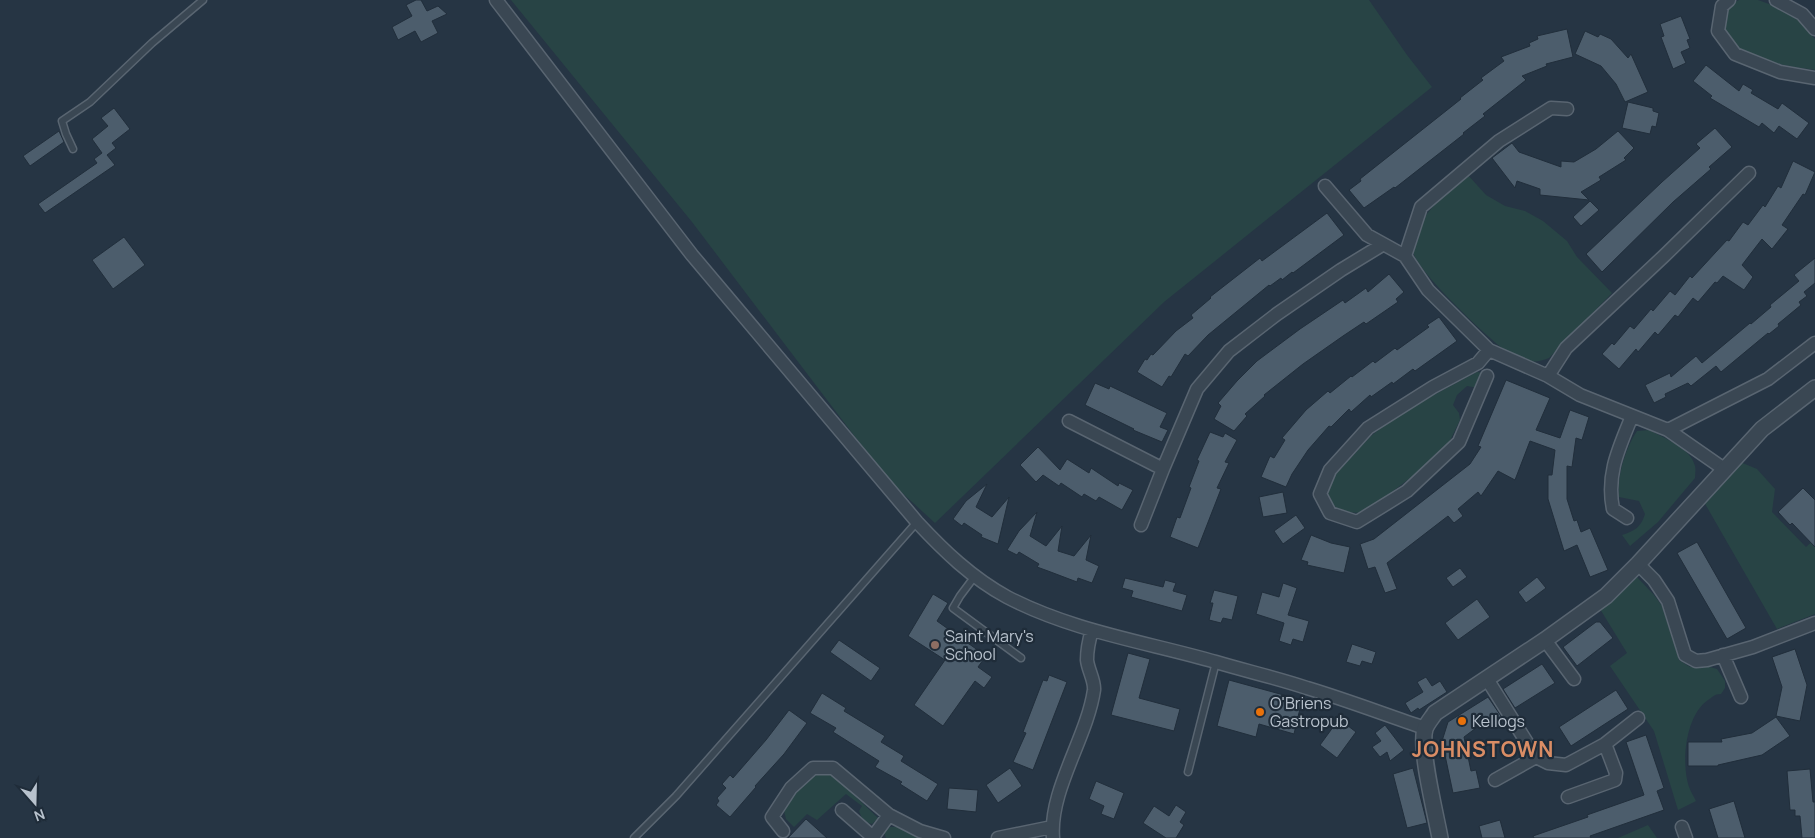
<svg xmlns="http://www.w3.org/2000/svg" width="1815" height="838" font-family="Manrope,sans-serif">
  <rect width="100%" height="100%" fill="#263544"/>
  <path fill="#284445" d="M511,0H1369L1407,55L1432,87L1164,302L935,523L887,479L692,222Z
    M1739,0H1758L1769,4L1796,18L1815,39V70C1793,67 1753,62 1737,46C1731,41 1727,33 1723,27C1725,14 1726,6 1739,0Z
    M1467,174L1486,195L1505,206L1525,211L1543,221L1567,241L1577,257L1612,293L1549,358C1539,362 1533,363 1523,359C1517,357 1511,354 1506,351C1489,339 1412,267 1413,250C1415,216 1445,195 1467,174Z
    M1477,372L1483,373L1478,388L1467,386L1457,395L1453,405L1459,413L1460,420L1446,449L1434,460L1364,513L1342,512L1331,504L1328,494L1331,479L1371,436L1390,421L1430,397Z
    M1649,430C1664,438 1691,448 1695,466C1696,470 1695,474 1695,478L1658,522L1630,546L1622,535C1635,531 1641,527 1645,514L1639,501L1619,497C1617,476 1625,449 1637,431Z
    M1740,462L1757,469L1775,489L1772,512L1806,547L1815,539V614L1777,629L1704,502Z
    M1637,577L1654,595L1662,606L1679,660L1690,667H1710L1717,669L1725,681V688L1721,694C1714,694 1713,697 1708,700C1685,716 1681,763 1689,787C1691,792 1694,797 1696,801L1678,810L1654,731L1610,666L1627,653L1600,609Z
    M815,773H827L833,775L878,818L872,824C864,822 862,819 859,811L862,806L846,794L817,820L807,814L794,827L786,819L784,811L797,792Z
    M1648,825L1657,838H1618Z
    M890,827H898L921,838H886L884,832Z"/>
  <path fill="#4c5d6c" stroke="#212e3b" d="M416,0H421L427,11L438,6L447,14L432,21L438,33L421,42L415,31L398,40L392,27L412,16L406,5Z
    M1681,16L1690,39L1687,40L1690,48L1681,52L1686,63L1673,69L1661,37L1664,36L1660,24Z
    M1567,29L1573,57L1546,64L1547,66L1522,76L1526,80L1483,114L1485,116L1463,133L1464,134L1395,188L1394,187L1364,208L1349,190L1361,181L1360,179L1461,99L1460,98L1483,80L1481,78L1504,61L1501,57L1530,46L1529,43L1538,39L1537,36Z
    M1585,31L1598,37L1600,34L1611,39L1628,58L1631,54L1648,92L1625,102L1616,84L1601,66L1575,54Z
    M1706,65L1739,91L1743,84L1753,90L1751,93L1778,109L1782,103L1809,123L1797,139L1779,126L1774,133L1762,123L1759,127L1710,98L1712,96L1693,81Z
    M1628,102L1653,108V111L1659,113L1656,127L1652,126L1650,134L1622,128Z
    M114,108L130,129L112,143L116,148L107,155L115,165L45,213L38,204L97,163L94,159L102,153L92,139L108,126L101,118Z
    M1715,128L1732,147L1709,167L1711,169L1673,202L1602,272L1586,254L1662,182L1700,148L1696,144Z
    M59,131L64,142L30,166L23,156Z
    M1618,131L1634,148L1624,158L1626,160L1599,177L1601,180L1581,192L1589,200L1540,195V189L1517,181L1515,188L1492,158L1512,143L1519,152L1561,167V161L1574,162L1596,149Z
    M1793,161L1815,172L1805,195L1803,194L1782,225L1788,229L1772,249L1762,239L1742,265L1753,277L1744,290L1723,276L1717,283L1715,282L1698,302L1693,298L1678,317L1675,315L1658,335L1655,332L1638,352L1636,349L1619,369L1602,354L1612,343L1614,345L1630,326L1634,329L1651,309L1653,311L1670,291L1675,295L1690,276L1692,278L1727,240L1729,241L1743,222L1748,225L1763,205L1765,207L1778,186L1781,188Z
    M1590,201L1599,210L1581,226L1573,217Z
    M1327,213L1344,235L1293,273L1292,272L1282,280L1281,278L1270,286L1269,285L1208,335L1188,356L1185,354L1171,377L1169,376L1162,387L1137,372L1145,359L1147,360L1151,354L1153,355L1176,331L1193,318L1191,315L1211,298L1210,297L1260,258L1262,261Z
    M124,237L145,265L113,289L92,260Z
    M1815,258V283L1804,292L1807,296L1799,302L1801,305L1778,324L1779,326L1769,334L1768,333L1721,372L1716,366L1691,386L1688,383L1665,394L1666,397L1654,403L1645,385L1670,373L1671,377L1696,356L1702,363L1750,323L1751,324L1771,307L1770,305L1799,281L1794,275Z
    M1389,274L1404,292L1396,299L1398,302L1366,324L1364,322L1343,336L1303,364L1264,395L1265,396L1245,414L1247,416L1234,431L1214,419L1221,406L1218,403L1237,381L1257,361L1300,329L1343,300L1345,303L1366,288L1368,292Z
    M1439,317L1457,341L1415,371L1413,369L1393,384L1392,382L1371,397L1370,395L1351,412L1349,409L1331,427L1329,426L1308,450L1292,474L1286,487L1261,477L1270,456L1274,458L1285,440L1282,438L1306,410L1328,391L1330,393L1351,376L1352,377L1373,361L1375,363L1395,348L1397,350L1429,327L1427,325Z
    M1506,380L1550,398L1536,430L1560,438L1570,410L1589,417L1582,440L1576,438L1572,467L1567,466V499L1574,521L1577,520L1581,532L1590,528L1608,570L1590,577L1577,545L1564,551L1548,499V475H1552L1555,450L1530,441L1515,480L1498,471L1481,496L1478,492L1458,509L1463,516L1454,523L1448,516L1387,563L1397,589L1385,593L1375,567L1368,569L1360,544L1374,539L1470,464L1481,447L1478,446Z
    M1095,383L1109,389L1110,386L1167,413L1160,427L1168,430L1162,442L1133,430L1134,429L1085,405Z
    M1210,432L1223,437L1225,433L1237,440L1225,462L1229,463L1217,488L1221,489L1198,548L1170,537L1177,517L1180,518L1191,488L1189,487L1199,461L1197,460Z
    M1038,447L1060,470L1067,459L1089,473L1091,468L1118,486L1119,483L1133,490L1122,510L1099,497L1096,501L1084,494L1082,497L1061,483L1059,486L1043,475L1036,482L1020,465Z
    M987,484L976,507L992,517L1009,497L998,544L981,537L982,535L964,523L962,526L953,519L966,501Z
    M1803,488L1815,500V547L1792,523L1790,525L1778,512Z
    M1283,492L1287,513L1263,517L1259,497Z
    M1037,512L1030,536L1046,546L1062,526L1058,551L1074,556L1091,535L1086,560L1099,566L1092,583L1078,578L1077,582L1048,571L1037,567L1039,564L1019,552L1017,555L1007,550L1019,531Z
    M1296,515L1305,528L1283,544L1274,531Z
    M1311,535L1331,543L1350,547L1344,573L1307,565L1308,562L1301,560Z
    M1697,542L1746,628L1727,639L1677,553Z
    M1460,568L1467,577L1453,587L1446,578Z
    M1537,577L1546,588L1526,603L1518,592Z
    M1125,578L1163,587L1165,580L1176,583L1173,591L1187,595L1182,611L1131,597L1133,591L1122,588Z
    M1283,583L1297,588L1288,615L1309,621L1303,642L1293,639L1291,645L1279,641L1284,623L1256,614L1262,592L1279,597Z
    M1214,590L1238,596L1232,620L1223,618L1221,623L1209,620L1213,603H1210Z
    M933,594L948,603L937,621L986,656L978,667L992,677L984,688L975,681L943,726L914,705L945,660L908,636Z
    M1477,599L1490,617L1458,640L1445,623Z
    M1596,622H1600L1613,638L1577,666L1563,647Z
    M839,640L880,668L871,681L830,652Z
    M1352,644L1376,652L1372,664L1362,661L1360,666L1346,662Z
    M1795,649L1807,685L1800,721L1776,716L1782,687L1772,657Z
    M1128,653L1150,659L1139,698L1180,709L1174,731L1111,715Z
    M1542,664L1555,683L1515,708L1503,689Z
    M1049,675L1067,682L1033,770L1013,762L1026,733L1023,732L1043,680L1047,681Z
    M1426,677L1432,686L1440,681L1447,692L1419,710L1418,708L1411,713L1405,703L1423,692L1417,682Z
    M1229,680L1302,700L1294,734L1259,724L1256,737L1217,726Z
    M1616,690L1628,709L1571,746L1559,727Z
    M822,693L846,708L844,711L885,736L881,742L904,756L901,761L938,784L927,801L900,784L902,782L875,767L879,761L833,732L836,728L810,713Z
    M1488,697L1503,719L1493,726L1488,719L1464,737L1471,771L1476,770L1480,788L1453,793L1442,741L1448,722Z
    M789,710L807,723L784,754L755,786L756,787L730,817L716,805L719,801L717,798L726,788L722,784L730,775L733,778L766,740Z
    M1776,717L1790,736L1762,755L1718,765V766H1688V742H1722L1721,739L1752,733Z
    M1339,719L1356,732L1337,758L1320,745Z
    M1385,725L1404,750L1390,761L1387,752L1380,757L1372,747L1381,741L1375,733Z
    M1646,735L1664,788L1657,791L1664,810L1590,836L1591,838H1534L1533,836L1588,817L1587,815L1644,795L1626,742Z
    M1010,768L1022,786L998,803L986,785Z
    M1413,768L1427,823L1407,828L1393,774Z
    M1810,769L1813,802H1815V838H1802L1800,816H1795V810H1790L1787,771Z
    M1096,781L1124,793L1114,819L1101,814L1104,806L1089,799Z
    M949,788L978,790L976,812L947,809Z
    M1734,801L1745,838H1718L1709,809Z
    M1176,805L1186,812L1180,822L1184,825L1176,838H1166L1143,823L1154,806L1169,816Z
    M806,819L827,838H788Z
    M1500,820L1505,838H1482L1479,826Z"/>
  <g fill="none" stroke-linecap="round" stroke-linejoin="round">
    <defs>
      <path id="service" d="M73,149L66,134L62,121L90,102L152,43L203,0
        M975,576L960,596L953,608L1021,658
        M1188,772L1216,662
        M634,838L676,796L917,522"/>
      <path id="minor" d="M496,0L692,255L917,522C944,551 972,578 1007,597C1072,631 1146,642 1216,662C1246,671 1277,678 1307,688C1347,700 1386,715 1425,728
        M1729,0L1722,6L1718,31L1735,54L1780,72L1815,78
        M1776,0L1802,14L1815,29
        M1325,186L1367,235L1405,256L1428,290L1489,350L1548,376L1580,395L1668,430L1724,469
        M1405,256L1421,207L1499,141L1551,108L1567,109
        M1487,376L1459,442L1407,491L1357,522L1330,513L1320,494L1330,470L1368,428L1433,387L1478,363L1489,350
        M1548,376L1566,348L1664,256L1749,173
        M1069,421L1163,469L1197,389L1229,351L1277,314L1341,270L1382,245
        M1668,430L1768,379L1815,343
        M1627,518L1613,509C1606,474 1619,448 1632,416
        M1141,525L1163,469
        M1638,564L1654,580L1668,601L1685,655L1696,661L1707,660L1753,647L1815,623
        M1545,640L1574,679
        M1723,655L1741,697
        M1487,679L1536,757L1548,763L1566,765L1605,744L1638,718
        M1495,780L1536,757
        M1568,797L1615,780L1616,773L1605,744
        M842,810L874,838
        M1682,827L1686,838
        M783,831L772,817L791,788L813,768H833L889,815L920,831L944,838
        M873,837L889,815
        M998,838L1052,827
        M1053,838C1049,790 1087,738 1094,690C1095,681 1088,670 1087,660C1087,650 1089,640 1092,630"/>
      <path id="tertiary" d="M1440,838C1436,815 1419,749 1425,729C1427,723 1432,718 1435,713L1545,640L1606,596L1638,564L1762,429L1815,388"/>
    </defs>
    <use href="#service" stroke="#596571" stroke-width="9"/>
    <use href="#minor" stroke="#596571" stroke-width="15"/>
    <use href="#tertiary" stroke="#596571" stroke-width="18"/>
    <use href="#service" stroke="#3a4753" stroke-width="6"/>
    <use href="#minor" stroke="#3a4753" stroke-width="12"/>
    <use href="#tertiary" stroke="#3a4753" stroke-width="15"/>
  </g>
  <circle fill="#8d6e63" stroke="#1f2c39" stroke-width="2" cx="935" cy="645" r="5"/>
  <g fill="#e8710a" stroke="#1f2c39" stroke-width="2">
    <circle cx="1260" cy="712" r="5"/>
    <circle cx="1462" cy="721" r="5"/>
  </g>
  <g text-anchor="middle" stroke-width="4.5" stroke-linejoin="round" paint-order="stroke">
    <g font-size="16" fill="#b8c2cd" stroke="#1f2c39" text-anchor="start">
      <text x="945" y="642">Saint Mary's<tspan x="945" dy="18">School</tspan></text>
      <text x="1270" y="709">O'Briens<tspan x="1270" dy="18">Gastropub</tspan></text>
      <text x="1472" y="727">Kellogs</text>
    </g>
    <g font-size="21" font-weight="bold" letter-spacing="1" fill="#da8d65" stroke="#1f2c39">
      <text x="1483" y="757">JOHNSTOWN</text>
    </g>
  </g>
  <g transform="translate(35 803) rotate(160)" stroke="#1f2c39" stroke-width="4" paint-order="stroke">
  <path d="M0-4L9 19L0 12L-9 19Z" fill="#b8c2cd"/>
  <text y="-8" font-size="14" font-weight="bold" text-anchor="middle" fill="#b8c2cd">N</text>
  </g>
</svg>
